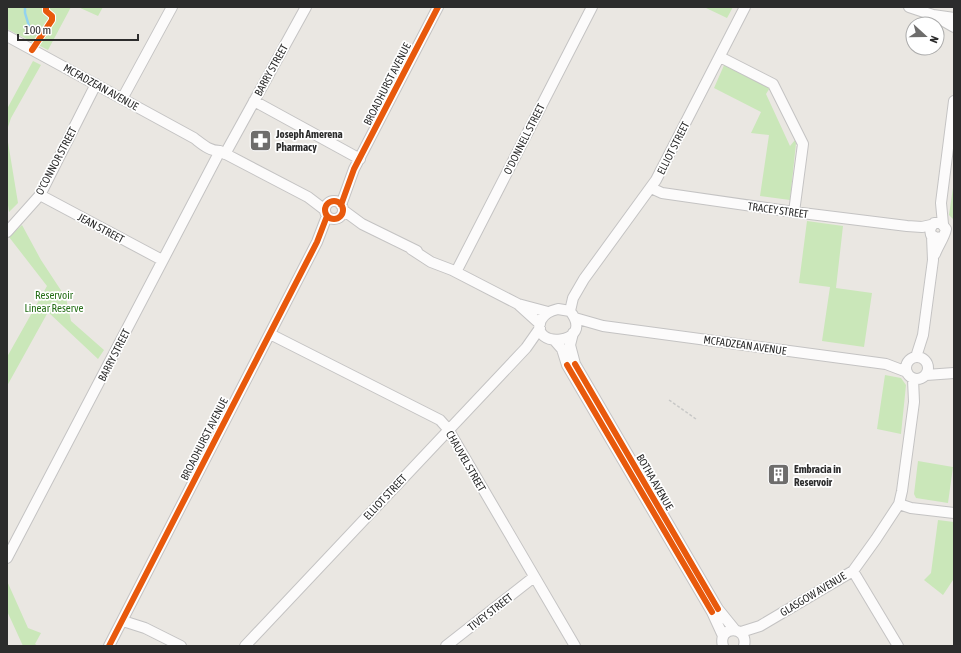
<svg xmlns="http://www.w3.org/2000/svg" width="961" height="653" font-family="'Asap Condensed',sans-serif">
  <rect width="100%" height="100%" fill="#eae7e2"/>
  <path fill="#cae7b9" d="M8,7H71L48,50L7,29V10Z
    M78,7H103L98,16Z
    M704,7H733L727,18Z
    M33,61L41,65L11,118L7,130V109Z
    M725,63L771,86L766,94L790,146L795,140L796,143L790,200L760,196L769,135L751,133L761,112L714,88Z
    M7,136L18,203L9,212L7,198Z
    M954,181V220L949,215Z
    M807,221L843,226L836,288L872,293L864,347L822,341L830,287L799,283Z
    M22,225L41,260L66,298L71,321L104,350L98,359L48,312L7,386V357L47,286L9,237Z
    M885,375L901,378L906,385L901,434L877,429Z
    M918,461L953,467L948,503L916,498L914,494Z
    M938,520L954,522V571L953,580L943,595L924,580L931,573Z
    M7,581L28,628L41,633L35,644L38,646H23L7,611Z"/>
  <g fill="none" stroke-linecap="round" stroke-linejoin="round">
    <path stroke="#92d2ef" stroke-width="2.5" d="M25,7V13L29,26"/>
    <defs>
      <path id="minor" d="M909,7L933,15L954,18
        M940,19L954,27
        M7,36L194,138C202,144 209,151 220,151
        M720,57L773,84L803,144L794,212
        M122,99L172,7
        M254,101L360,159
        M220,151L308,197L325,210
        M225,154L306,7
        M651,188L662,193L794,212L907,226L922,227L931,225
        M40,195L162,260
        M325 210a9 9 0 1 1 18 0a9 9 0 1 1-18 0Z
        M341,205L354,169L438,7
        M343,210L362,224L417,251
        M943,224L941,203L954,101
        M7,232L40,195L96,84
        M411,249L431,262L452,270L518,304L548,312
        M935,254C938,246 945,236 946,229L941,223H934L930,229L931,235L937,238L942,237
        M456,272L592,7
        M519,305L540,324
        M558,309L570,311C597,345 528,350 541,320C545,313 550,311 558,309Z
        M570,311L573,298L584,279L656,180L745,7
        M575,318L603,326L886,364L907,372
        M573,333L570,345L575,364L718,609L735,630
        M270,334L440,420L448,429L575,646
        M555,341L562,349L567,365L712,612L723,636
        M906 368a11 11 0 1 1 22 0a11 11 0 1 1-22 0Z
        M916,357L923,335L933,260L932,236
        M926,375L954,373
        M899,504L911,508L954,513
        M7,558L220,151
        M853,571L898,646
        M123,621L145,628L181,646
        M741,632L760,626L853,571L876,539L899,504L902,491L914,402L913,379
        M109,646L317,242L327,216
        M245,646L526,348L540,328
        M446,646L534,577
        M723,646C717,625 749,625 744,646"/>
    </defs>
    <use href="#minor" stroke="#c4c3c3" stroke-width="12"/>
    <path stroke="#c8c8c7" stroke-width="1.5" stroke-dasharray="3 2" stroke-linecap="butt" d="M669,400L696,419"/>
    <use href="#minor" stroke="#fcfbfb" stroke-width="10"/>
    <defs>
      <path id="cycleway" d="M32,50L52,20V16L46,11V7
        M325 210a9 9 0 1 1 18 0a9 9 0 1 1-18 0Z
        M341,205L354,169L438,7
        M575,364L718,609
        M567,365L712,612
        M109,646L317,242L327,216"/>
    </defs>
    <use href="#cycleway" stroke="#fff" stroke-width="8"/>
    <use href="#cycleway" stroke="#e8590c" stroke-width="6"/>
  </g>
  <defs>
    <symbol id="pharmacy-square" viewBox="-11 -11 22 22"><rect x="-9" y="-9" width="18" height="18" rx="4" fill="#6e6d6c" stroke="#fff"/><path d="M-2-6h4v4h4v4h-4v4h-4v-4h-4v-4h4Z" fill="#fff"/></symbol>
    <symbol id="building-square" viewBox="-11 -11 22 22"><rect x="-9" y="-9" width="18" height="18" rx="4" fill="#6e6d6c" stroke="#fff"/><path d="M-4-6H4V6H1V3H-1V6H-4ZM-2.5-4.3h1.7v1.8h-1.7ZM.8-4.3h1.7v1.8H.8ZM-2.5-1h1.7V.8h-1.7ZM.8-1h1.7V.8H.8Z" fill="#fff"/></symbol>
  </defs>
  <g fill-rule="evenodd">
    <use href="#pharmacy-square" x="248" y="128" width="25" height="25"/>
    <use href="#building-square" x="766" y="462" width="25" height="25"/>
  </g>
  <g text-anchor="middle" stroke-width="3.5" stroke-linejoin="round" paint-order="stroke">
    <g font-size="11" fill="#2c2c2c" stroke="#fff">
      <text transform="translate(271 70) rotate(-61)" y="4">BARRY STREET</text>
      <text transform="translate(387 84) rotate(-63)" y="4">BROADHURST AVENUE</text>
      <text transform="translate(101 87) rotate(29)" y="4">MCFADZEAN AVENUE</text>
      <text transform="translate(524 139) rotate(-63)" y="4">O'DONNELL STREET</text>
      <text transform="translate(673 148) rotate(-63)" y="4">ELLIOT STREET</text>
      <text transform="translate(56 161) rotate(-62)" y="4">O'CONNOR STREET</text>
      <text transform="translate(778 210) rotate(8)" y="4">TRACEY STREET</text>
      <text transform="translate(101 228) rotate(28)" y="4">JEAN STREET</text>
      <text transform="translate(745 345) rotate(8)" y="4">MCFADZEAN AVENUE</text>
      <text transform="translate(114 355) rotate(-63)" y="4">BARRY STREET</text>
      <text transform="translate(204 439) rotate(-63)" y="4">BROADHURST AVENUE</text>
      <text transform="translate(466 461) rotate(60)" y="4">CHAUVEL STREET</text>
      <text transform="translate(655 482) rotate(60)" y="4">BOTHA AVENUE</text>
      <text transform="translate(385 497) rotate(-47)" y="4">ELLIOT STREET</text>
      <text transform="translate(813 594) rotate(-31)" y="4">GLASGOW AVENUE</text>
      <text transform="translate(490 612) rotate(-38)" y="4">TIVEY STREET</text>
    </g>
    <g font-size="11" font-weight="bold" fill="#2c2c2c" stroke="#fff" text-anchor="start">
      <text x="276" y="138">Joseph Amerena<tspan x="276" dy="13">Pharmacy</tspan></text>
      <text x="794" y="473">Embracia in<tspan x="794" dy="13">Reservoir</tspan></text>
    </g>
    <g font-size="11" fill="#256e17" stroke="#fff">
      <text x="54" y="299">Reservoir<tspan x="54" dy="13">Linear Reserve</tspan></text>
    </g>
  </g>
  <rect width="961" height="653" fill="none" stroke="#2c2c2c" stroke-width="16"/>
  <g transform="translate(925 36) rotate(111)"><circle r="19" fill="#ffffff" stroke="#ababab"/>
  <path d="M0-3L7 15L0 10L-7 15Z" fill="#6e6d6c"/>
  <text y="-6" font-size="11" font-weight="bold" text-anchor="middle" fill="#2c2c2c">N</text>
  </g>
  <path d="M18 34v6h120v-6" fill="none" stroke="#2c2c2c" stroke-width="2"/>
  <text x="24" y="34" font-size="12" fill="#2c2c2c" stroke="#ffffff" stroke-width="3" paint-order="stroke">100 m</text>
</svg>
